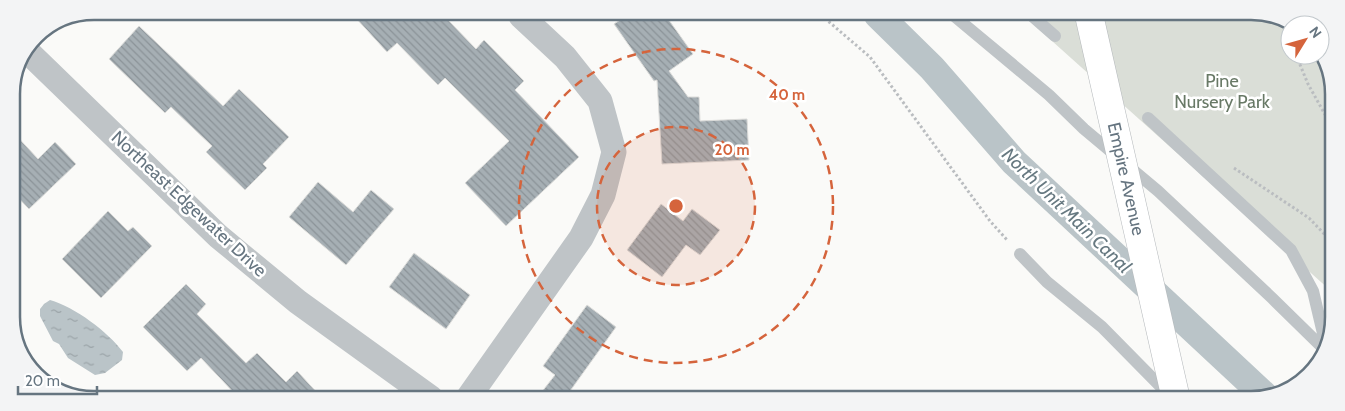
<svg xmlns="http://www.w3.org/2000/svg" width="1345" height="411" font-family="Cabin,sans-serif">
  <defs>
    <pattern id="water-ripples" width="26" height="14" patternUnits="userSpaceOnUse" patternTransform="scale(1.25)"><rect width="26" height="14" fill="#bac4c8"/><path d="M2 4q2-2 4 0t4 0M15 11q2-2 4 0t4 0" fill="none" stroke="#9ba4a8"/></pattern>
    <pattern id="building-back-hatch" width="6" height="6" patternUnits="userSpaceOnUse" patternTransform="scale(1.25)"><rect width="6" height="6" fill="#a6afb4"/><path d="M-1 5l2 2M0 0l6 6M5-1l2 2" fill="none" stroke="#8b9398"/></pattern>
  </defs>
  <rect width="100%" height="100%" fill="#fafaf8"/>
  <path fill="#daded7" d="M1272,14L1291,25L1290,55H1320L1332,78L1331,291L1023,15Z"/>
  <path fill="url(#water-ripples)" d="M50,300C75,307 108,332 123,352L122,360L105,373L95,375L68,358L59,344L53,341L40,316V309L44,304Z"/>
  <g fill="none" stroke-linecap="round" stroke-linejoin="round">
    <path stroke="#bac4c8" stroke-width="28" d="M878,15L932,68L1014,162L1265,396"/>
  </g>
  <path fill="url(#building-back-hatch)" stroke="#dcdcda" d="M444,16L476,49L484,40L524,81L515,90L579,157L506,226L465,183L509,141L445,78L438,85L397,43L387,52L355,17Z
    M626,16H666L693,54L669,71L688,97H699L700,121L747,119L749,160L662,164L657,80L654,81L614,24Z
    M139,26L223,106L239,89L289,137L263,164L267,168L245,190L206,152L212,146L171,107L165,113L109,59Z
    M12,131L38,159L55,142L76,164L29,209L12,191Z
    M318,182L353,212L371,190L394,209L346,265L289,217Z
    M661,204L683,221L692,209L720,230L700,255L686,245L662,277L627,250Z
    M108,211L128,231L133,227L152,246L101,298L62,259Z
    M414,253L470,295L446,329L389,287Z
    M186,284L206,304L197,314L246,363L257,353L286,382L297,371L322,398L238,397L201,358L187,371L143,327Z
    M587,305L616,327L565,398H537L555,375L543,366Z"/>
  <g fill="none" stroke-linecap="round" stroke-linejoin="round">
    <path stroke="#babdc0" stroke-width="3" stroke-dasharray="2.5 2.5" stroke-linecap="butt" d="M821,15L870,57L990,221L1008,241
      M1281,19L1290,41
      M1296,55L1308,84L1332,127
      M1234,168L1309,218L1331,241
      M1331,234L1332,215"/>
    <path stroke="#bfc4c7" stroke-width="12" d="M953,15L1049,95L1084,129L1158,191L1272,298L1324,349
      M1031,15L1055,36
      M1148,118L1291,250L1313,291L1326,346
      M1020,254L1047,282L1102,327L1170,396"/>
    <path stroke="#bfc4c7" stroke-width="25" d="M28,52L218,236L298,302L431,398
      M468,398L581,238L603,195L614,152L600,101L565,57L521,16"/>
    <defs>
      <g id="trunk-bridge">
        <path id="s1" d="M1089,15L1176,399"/>
      </g>
    </defs>
    <use href="#trunk-bridge" stroke="#b5b9bc" stroke-width="29" stroke-linecap="butt"/>
    <use href="#trunk-bridge" stroke="#fff" stroke-width="28"/>
  </g>
  <circle cx="676" cy="206" r="79" fill="#d5643c" fill-opacity=".12"/>
  <g fill="none" stroke="#d5643c" stroke-width="2.5" stroke-dasharray="9 6">
    <circle cx="676" cy="206" r="79"/>
    <circle cx="676" cy="206" r="157"/>
  </g>
  <g text-anchor="middle" stroke-width="5" stroke-linejoin="round" paint-order="stroke">
    <g font-size="18" fill="#687966" stroke="#fff">
      <text x="1222" y="87">Pine<tspan x="1222" dy="21">Nursery Park</tspan></text>
    </g>
    <g font-size="18" fill="#667580" stroke="#fff">
      <text dy="6" stroke="none"><textPath href="#s1" startOffset="168">Empire Avenue</textPath></text>
      <text transform="translate(189 204) rotate(43)" y="6">Northeast Edgewater Drive</text>
    </g>
    <g font-size="19" font-style="italic" fill="#677981" stroke="#fff">
      <text transform="translate(1067 210) rotate(44)" y="7">North Unit Main Canal</text>
    </g>
  </g>
  <path d="M0 0H1345V411H0ZM94 20H1251A74 74 0 0 1 1325 94V317A74 74 0 0 1 1251 391H94A74 74 0 0 1 20 317V94A74 74 0 0 1 94 20Z" fill="#f3f4f5" fill-rule="evenodd"/>
  <path fill="none" stroke="#667580" stroke-width="2.5" d="M94 20H1251A74 74 0 0 1 1325 94V317A74 74 0 0 1 1251 391H94A74 74 0 0 1 20 317V94A74 74 0 0 1 94 20Z"/>
  <circle cx="676" cy="206" r="8" fill="#d5643c" stroke="#fff" stroke-width="2.5"/>
  <g font-size="15" text-anchor="middle" font-weight="bold" fill="#d5643c" stroke="#fff" stroke-width="5" stroke-linejoin="round" paint-order="stroke">
    <text x="787" y="100">40 m</text>
    <text x="732" y="155">20 m</text>
  </g>
  <g transform="translate(1305 40) rotate(53)"><circle r="24" fill="#ffffff" stroke="#c2c8cc"/>
  <path d="M0-4L9 19L0 12L-9 19Z" fill="#d5643c"/>
  <text y="-8" font-size="14" font-weight="bold" text-anchor="middle" fill="#667580">N</text>
  </g>
  <path d="M18 386v8h79v-8" fill="none" stroke="#667580" stroke-width="2.5"/>
  <text x="25" y="386" font-size="15" fill="#667580" stroke="#ffffff" stroke-width="4" paint-order="stroke">20 m</text>
</svg>
